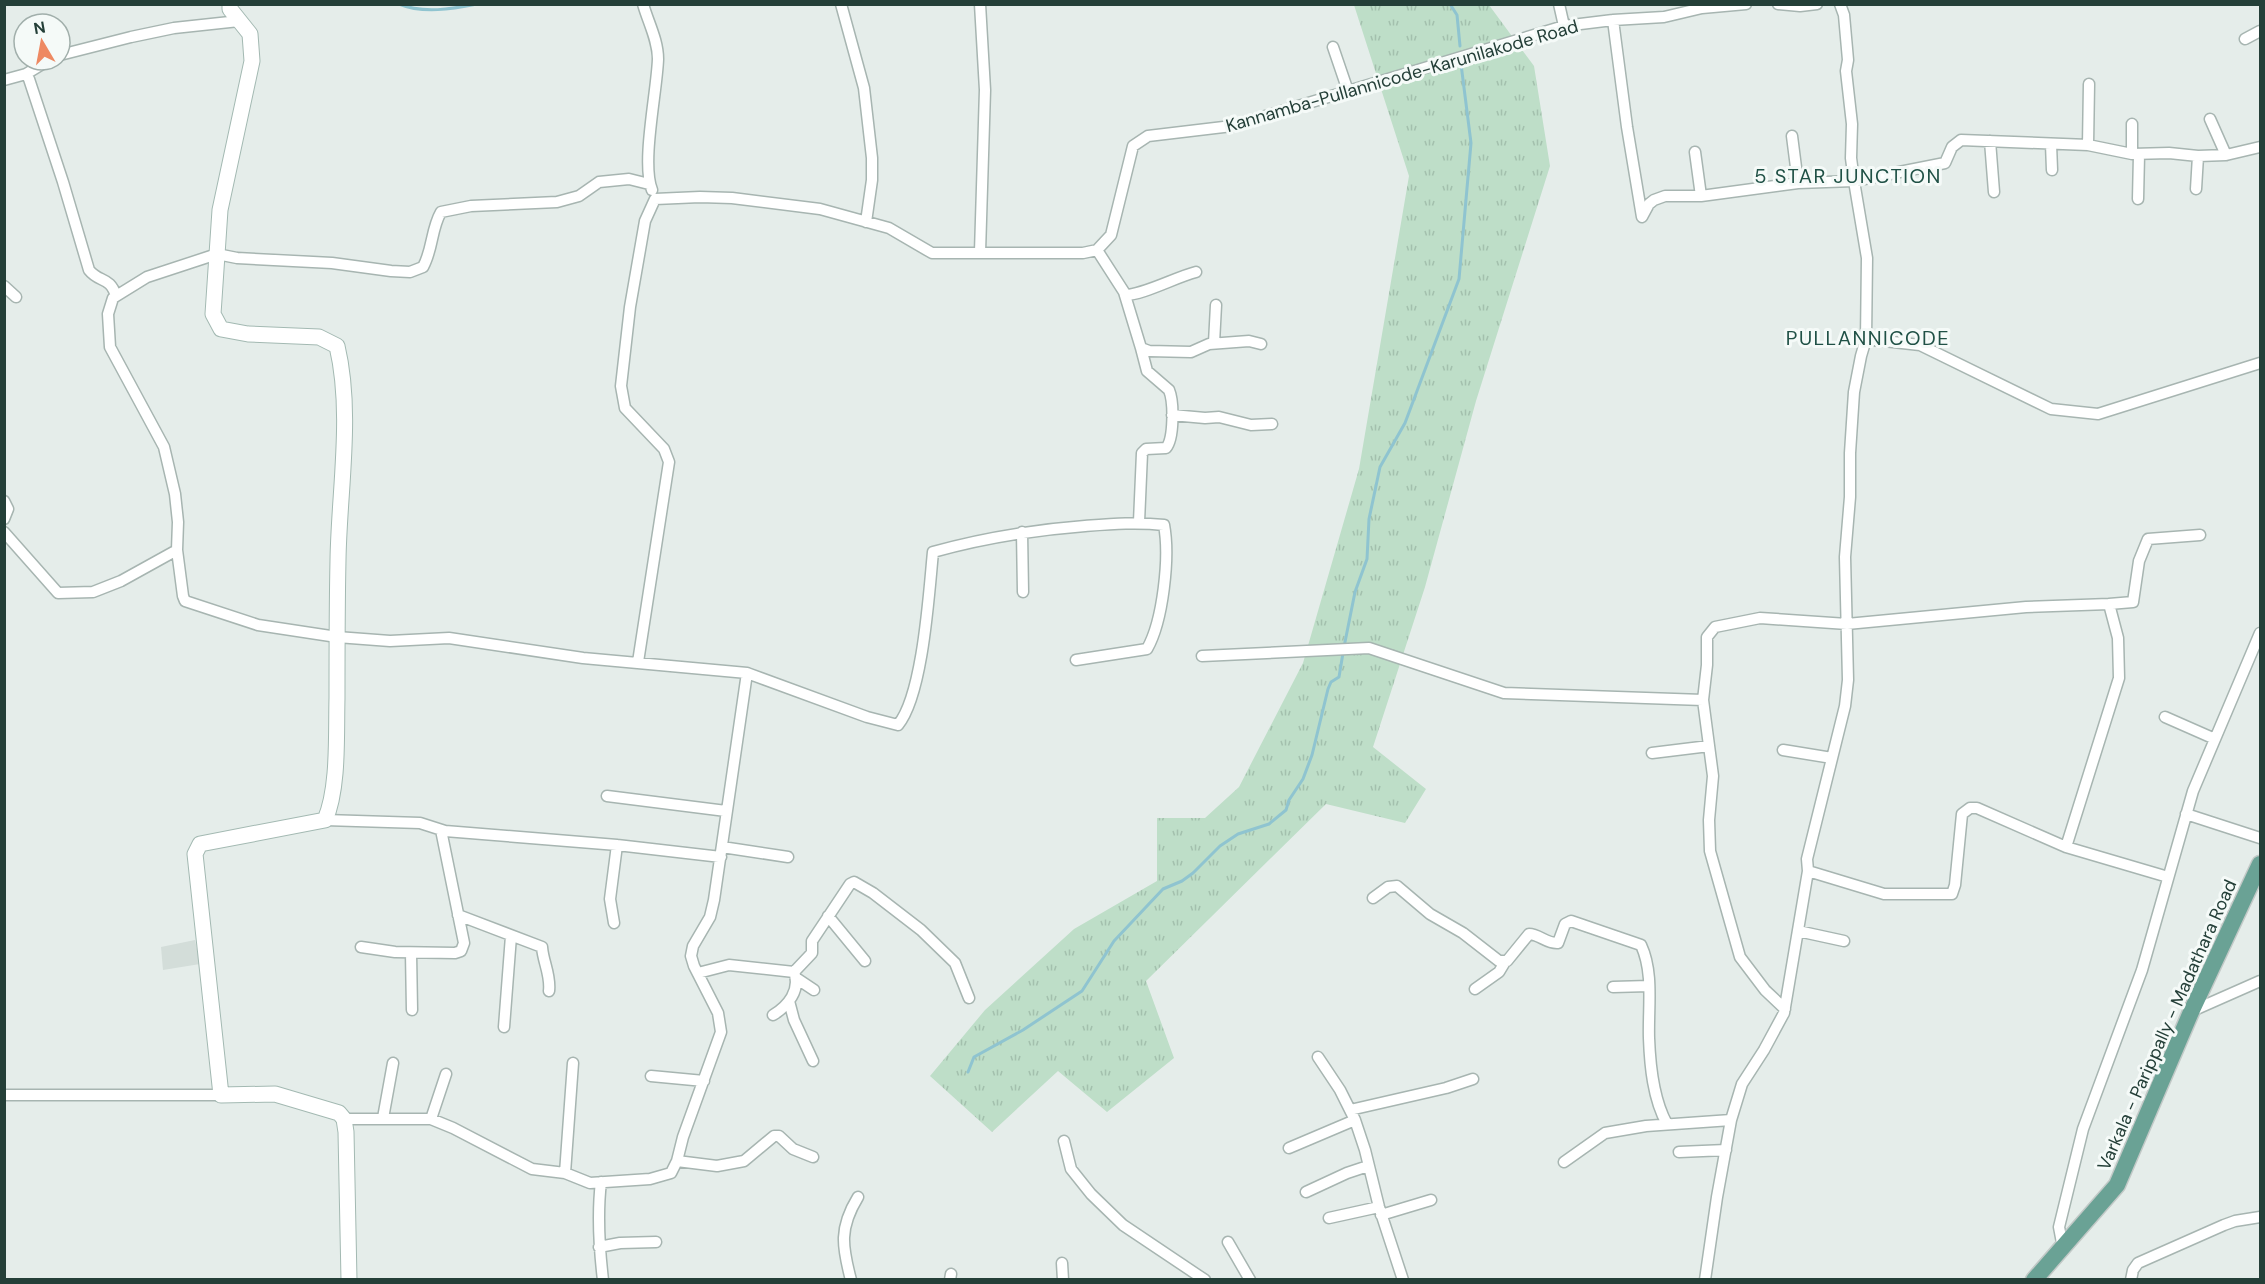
<svg xmlns="http://www.w3.org/2000/svg" width="2265" height="1284" font-family="'DM Sans',sans-serif">
  <defs>
    <pattern id="grass-tufts" width="24" height="20" patternUnits="userSpaceOnUse" patternTransform="scale(1.5)"><rect width="24" height="20" fill="#bedec8"/><path d="M3 7l-1-3M5 7V3M7 7l1-3M15 17l-1-3M17 17v-4M19 17l1-3" fill="none" stroke="#a3c0ad"/></pattern>
  </defs>
  <rect width="100%" height="100%" fill="#e5edea"/>
  <path fill="#d3ddd9" d="M195,940L200,964L163,970L161,947Z"/>
  <path fill="url(#grass-tufts)" d="M1354,5H1489L1534,66L1550,166L1476,401L1425,587L1373,747L1426,789L1405,823L1326,804L1146,981L1174,1058L1107,1112L1058,1071L992,1132L930,1076L985,1010L1074,929L1157,881V818H1205L1239,787L1303,663L1359,469L1409,176Z"/>
  <g fill="none" stroke-linecap="round" stroke-linejoin="round">
    <path stroke="#8fc4d0" stroke-width="3" d="M399,4C423,14 452,9 477,4
      M1450,4L1457,15L1460,46
      M1344,647L1355,592L1367,559L1369,519L1380,467L1405,423L1459,279L1471,143L1461,64
      M968,1072L974,1057L1023,1030L1082,991L1114,941L1163,889L1182,881L1193,873L1220,846L1238,834L1269,824L1286,810L1289,800L1303,779L1312,755L1328,689L1331,682L1339,677L1343,653"/>
    <defs>
      <path id="street" d="M643,4C648,22 658,40 658,59C657,91 641,163 652,190
        M841,4L864,88L872,158V180L866,222
        M980,4L985,90L980,252
        M1559,4L1564,26
        M1778,4L1800,6L1817,4
        M1613,20L1627,127L1642,217L1649,204L1654,200L1665,196H1701L1798,183L1854,181L1945,163L1952,147L1961,140L2088,145L2132,154V124
        M2245,39L2260,31
        M1333,47L1348,91
        M60,55L131,37L174,28L239,21
        M26,74L29,79L63,182L89,270C99,283 110,276 116,296
        M4,80L26,74L49,60
        M2210,119L2226,155
        M1792,136L1798,183
        M1990,141L1994,192
        M2051,144L2052,170
        M2088,145L2089,84
        M1695,152L1701,196
        M2132,154L2169,153L2198,156L2196,189
        M2198,156L2226,155L2260,147
        M649,184L629,179L599,182L579,196L557,202L471,206L441,212C431,229 433,249 423,267L410,272L391,271L332,263L237,258L217,254L147,277L113,298L108,314L110,347L164,447L175,494L178,522L177,550L183,596L185,601L258,625L337,637L390,641L449,638L583,658L747,673L867,717L898,725C923,695 929,592 933,552C983,538 1033,530 1085,526C1112,524 1137,522 1164,525C1170,557 1163,621 1147,649L1076,660
        M2138,199L2139,155
        M1097,250L1124,292L1141,348L1149,351L1191,352L1209,344L1249,341L1261,344
        M4,286L16,297
        M1125,295C1143,295 1176,277 1196,272
        M1866,339L1920,345L2051,409L2098,414L2260,363
        M1214,343L1216,305
        M1172,415L1205,418L1219,417L1251,425L1272,424
        M4,501L8,509L4,519
        M1139,522L1142,453L1146,449L1166,448C1174,439 1174,402 1169,390L1147,371L1141,348
        M4,532L58,593L93,592L121,581L177,550
        M1022,532L1023,592
        M2109,604L2133,602L2139,561L2148,539L2200,535
        M1202,656L1369,648L1504,693L1703,700
        M638,662L669,462L664,449L625,408L621,386L630,307L645,221L655,199L700,197L732,198L820,209L889,228L932,253H1083L1097,250L1111,235L1133,146L1148,136L1232,126L1564,26L1613,20L1664,17L1702,8L1746,4
        M2165,717L2215,739
        M1783,750L1832,758
        M1652,753L1709,746
        M607,796L726,811
        M2186,814L2260,838
        M325,820L420,823L445,831L617,845L721,857
        M722,847L788,857
        M1808,871L1884,894H1952L1955,885L1962,814L1970,808H1977L2066,847L2168,877
        M1373,898L1388,887L1397,886L1430,914L1463,933L1499,961H1507L1529,934C1539,934 1547,944 1558,943L1565,924L1571,921L1641,945C1654,973 1648,1008 1649,1038C1650,1066 1653,1099 1667,1124
        M458,915L542,947C543,962 551,975 549,991
        M828,916L865,961
        M614,923L610,899L617,845
        M1798,931L1844,941
        M361,947L395,952L455,953L461,951L464,943L441,830
        M411,953L412,1010
        M698,973L729,965L794,972L812,953V941L850,884L854,882L873,893L921,930L955,963L969,998
        M796,978L814,990
        M1613,987L1649,986
        M1475,989L1499,972L1505,962
        M789,1001L794,1020L813,1061
        M1785,1009L1765,990L1740,957L1710,851L1709,820L1713,776L1703,700L1707,665V637L1715,627L1760,618L1847,624L2026,607L2109,604L2118,638L2119,678L2066,847
        M2192,1011L2260,981
        M773,1015C788,1006 801,990 794,972
        M504,1027L511,936
        M1318,1057L1340,1090L1355,1120L1365,1150L1379,1207L1403,1280
        M651,1076L704,1081
        M4,1095H221
        M1350,1110L1446,1088L1473,1079
        M383,1118L393,1063
        M344,1119H431L453,1128L532,1169L565,1173L590,1183L650,1179L671,1173L677,1161L717,1166L744,1161L774,1136H779L793,1149L813,1157
        M431,1119L446,1074
        M1064,1141L1071,1169L1091,1194L1123,1225L1205,1280
        M1289,1148L1355,1120
        M1679,1152L1726,1150
        M677,1161L683,1137L721,1032L718,1013L694,966L691,956L693,946L710,917L714,900L747,673
        M1564,1162L1605,1133L1646,1126L1731,1120
        M565,1173L573,1063
        M601,1182C597,1215 599,1246 603,1280
        M1306,1192L1347,1173L1368,1166
        M1381,1215L1431,1200
        M1329,1218L1379,1207
        M1228,1242L1250,1280
        M599,1247L620,1243L656,1242
        M2063,1248L2059,1227L2083,1129L2142,970L2193,791L2260,633
        M1062,1263L1063,1280
        M851,1280C842,1246 839,1228 858,1197
        M950,1280L951,1274
        M1705,1280L1717,1197L1731,1120L1742,1084L1764,1050L1784,1013L1808,871L1807,859L1845,706L1848,680L1845,557L1850,497V453L1854,392L1861,356L1866,339L1867,258L1854,181L1851,158L1852,124L1846,71L1848,60L1844,15L1840,4
        M2131,1280L2133,1270L2138,1263L2224,1225L2235,1221L2260,1217"/>
      <path id="secondary" d="M230,4V9L250,34L252,61L220,210L213,314L221,329L248,334L319,337L337,346C353,413 339,491 338,560C337,606 337,652 337,698C336,734 339,788 325,820L200,844L195,854L221,1095L275,1094L339,1113L344,1119L346,1132L349,1280"/>
      <path id="primary" d="M2034,1280L2117,1185L2191,1012L2260,864"/>
    </defs>
    <use href="#street" stroke="#a7b5b1" stroke-width="13"/>
    <use href="#secondary" stroke="#a3b9b2" stroke-width="17"/>
    <use href="#primary" stroke="#c2c9c7" stroke-width="19"/>
    <use href="#street" stroke="#fff" stroke-width="10"/>
    <use href="#secondary" stroke="#fff" stroke-width="15"/>
    <use href="#primary" stroke="#6aa295" stroke-width="16"/>
  </g>
  <g text-anchor="middle" stroke-width="6" stroke-linejoin="round" paint-order="stroke">
    <g font-size="18" fill="#243f38" stroke="#f5faf8">
      <text transform="translate(1402 76) rotate(-16)" y="6">Kannamba-Pullannicode-Karunilakode Road</text>
      <text transform="translate(2167 1025) rotate(-66)" y="6">Varkala - Parippally - Madathara Road</text>
    </g>
    <g font-size="20" letter-spacing="1.5" fill="#205146" stroke="#f5faf8">
      <text x="1848" y="183">5 STAR JUNCTION</text>
      <text x="1868" y="345">PULLANNICODE</text>
    </g>
  </g>
  <rect width="2265" height="1284" fill="none" stroke="#243f38" stroke-width="12"/>
  <g transform="translate(42 42) rotate(350)"><circle r="28" fill="#f5faf8" stroke="#a1afab" stroke-width="1.5"/>
  <path d="M0-4.5L10 22L0 15L-10 22Z" fill="#ee8962"/>
  <text y="-9" font-size="16" font-weight="bold" text-anchor="middle" fill="#243f38">N</text>
  </g>
</svg>
